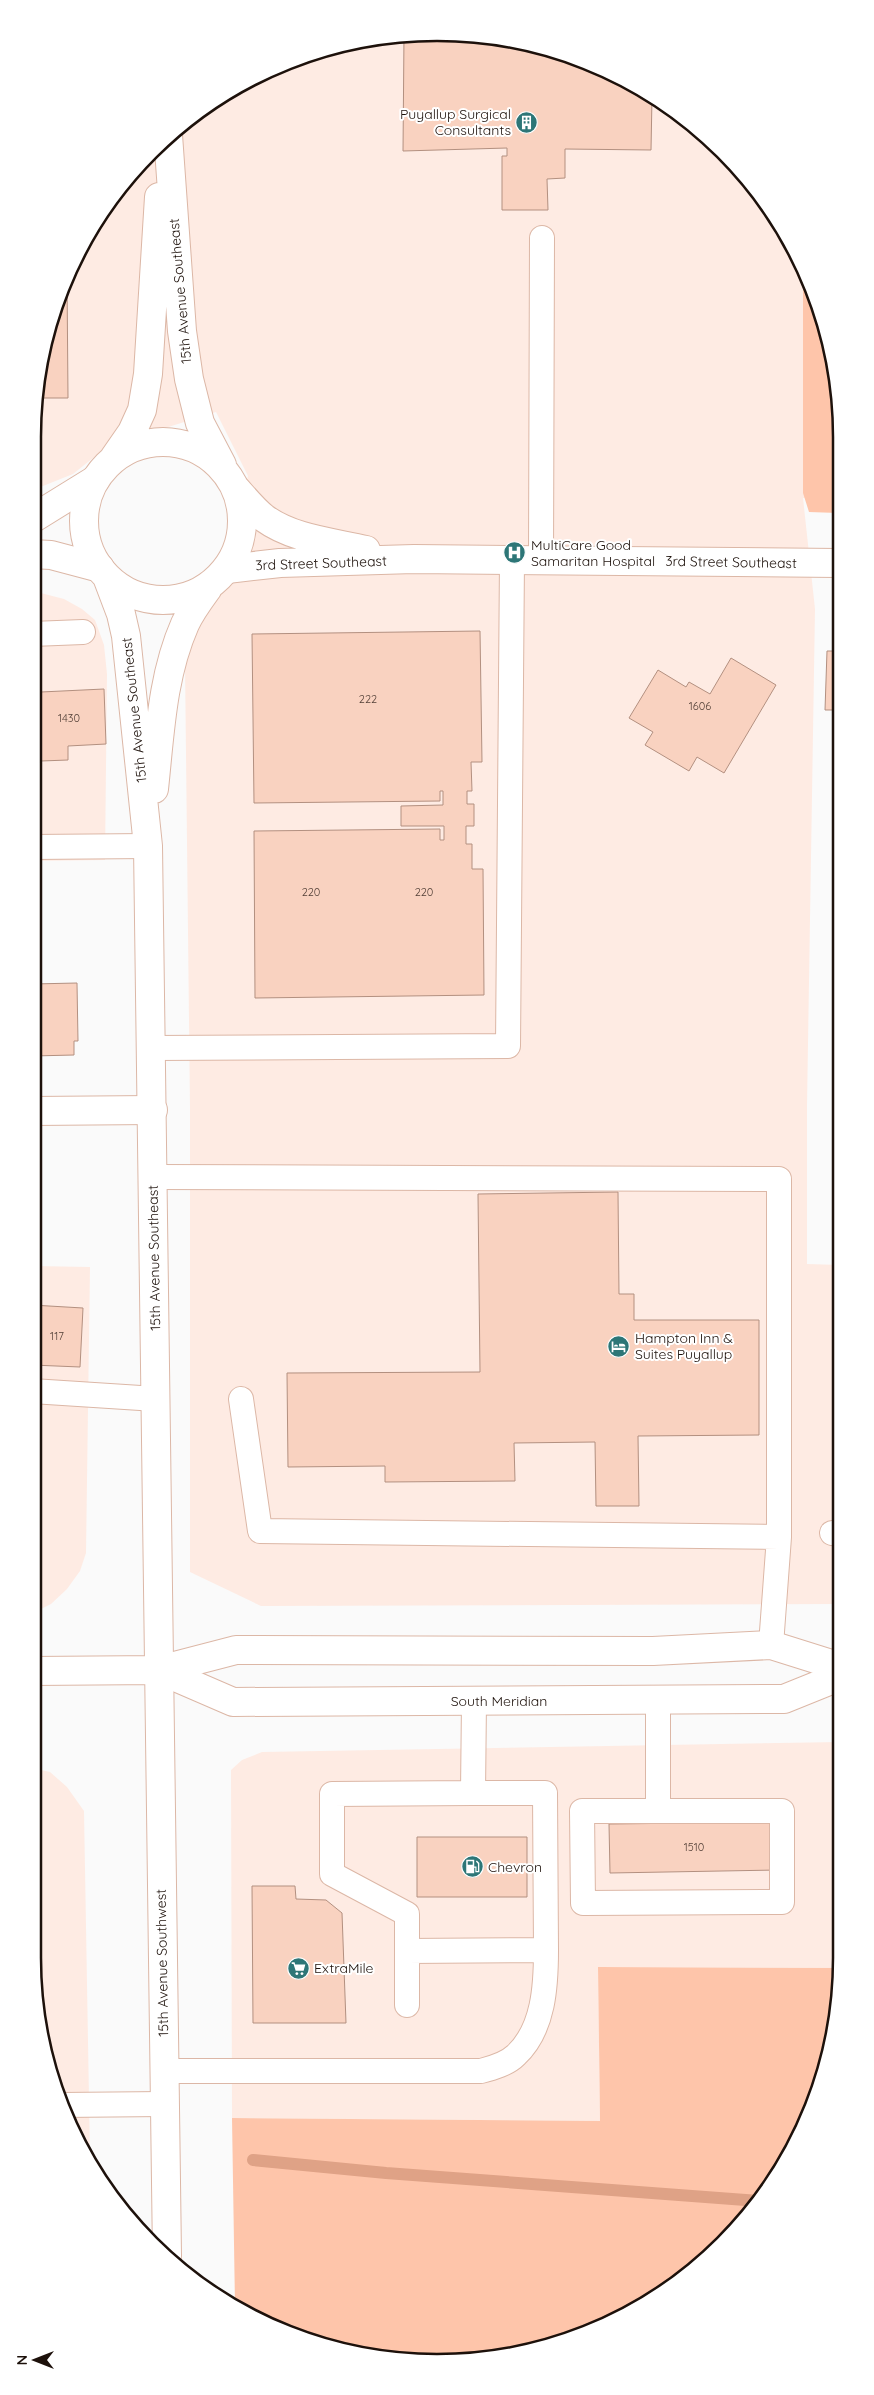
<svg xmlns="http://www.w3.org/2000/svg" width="874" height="2395" font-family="Quicksand,sans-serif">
  <rect width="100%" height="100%" fill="#fafafa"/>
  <path fill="#feebe3" d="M463,33L541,46L639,87L741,170L800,258L838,384V497L803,498L815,609L807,1106V1264L840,1265L841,1604L261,1606L190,1572V1108L185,665L248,476L216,412L108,446L73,474L33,490V437L46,333L74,258L116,191L170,133L235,87L307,54L384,36Z
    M33,591L64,599L82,609L95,620L104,645L107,674L105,860L33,861Z
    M33,1266L90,1267L86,1553L80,1571L67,1589L51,1604L35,1612H33Z
    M841,1742L840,1968L598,1967L600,2121L232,2118L231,1770L242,1760L262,1752Z
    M32,1768L50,1772L67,1787L84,1811L90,2156L63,2113L40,2037L32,1958Z"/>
  <path fill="#fec5aa" d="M803,270L838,384V513L809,512L803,493Z
    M598,1967L840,1968L828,2062L773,2183L723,2244L662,2294L541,2349L463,2362L384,2359L258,2321L235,2306L232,2118L600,2121Z"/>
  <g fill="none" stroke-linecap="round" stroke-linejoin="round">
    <path stroke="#dfa286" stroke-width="12" d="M253,2160L386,2173L759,2201"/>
  </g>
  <path fill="#f9d2c0" stroke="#b39080" d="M463,33L541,46L639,87L652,97L651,150L565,149V178L547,179L548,210H502V156H507V148L403,151L404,35Z
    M67,278L68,398H39V436H33L46,333Z
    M480,631L482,762H471L472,791H467V804H474V826H466V844H472V869H483L484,995L255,998L254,831L440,829V840H444V826H401V806L443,805V791H440V801L254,803L252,634Z
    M827,651H839V746H833V710H825Z
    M731,658L776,685L724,773L697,757L689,771L645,745L653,732L629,718L658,670L686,687L689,682L710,694Z
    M32,680H40L41,692L104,689L106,744L68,746V760L41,761V773H32Z
    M77,983L78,1041H74V1055L32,1056V984Z
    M618,1192L619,1294H634V1320H759V1435L638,1436L639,1506H596L595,1442L514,1443L515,1481L385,1482V1466L288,1467L287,1373L480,1372L478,1194Z
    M32,1195H36L35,1246H32Z
    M32,1305L83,1308L80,1367L32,1365Z
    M833,1389H840V1481L833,1480Z
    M778,1822V1870L610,1873L609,1824Z
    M417,1837H527V1897H417Z
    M252,1886H295L296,1899L326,1900L342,1913L346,2023H253Z"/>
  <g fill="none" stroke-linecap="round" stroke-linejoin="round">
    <defs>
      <path id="service" d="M541,559L542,238
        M32,634L83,632
        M32,847L148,846
        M152,1048L508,1046L512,560
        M153,1177L779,1179V1537L771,1645
        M32,1391L156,1399
        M241,1399L260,1531L779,1537
        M832,1533L841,1534
        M658,1700V1811H582L583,1903L782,1902V1811H658
        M407,1951L546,1950L545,1793H473
        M407,2005V1914L332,1874V1794L473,1793L474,1701
        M163,2071H481C493,2068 507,2064 516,2055C544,2029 546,1985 546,1950
        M61,2105L164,2104"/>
      <path id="minor" d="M237,490C245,499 254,510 264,518C293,539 331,542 366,550
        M32,519L95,480
        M32,554L51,555L100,568
        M227,569L280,563L414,559L838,563
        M32,1111L153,1110"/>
      <path id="tertiary" d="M168,135L182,331L189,379L200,423L222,465
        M84 521a79 79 0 1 1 158 0a79 79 0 1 1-158 0Z
        M114,458L132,432L142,410L148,374L159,197
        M107,577L121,614L126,636L148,846L167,2256
        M154,789C160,733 162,676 185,624C191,611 200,599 208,588"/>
      <path id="primary" d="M159,1670L233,1702L784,1699L841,1676
        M32,1671L159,1670L236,1650L653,1651L771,1645L841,1667"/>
    </defs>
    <use href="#service" stroke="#dcb7a6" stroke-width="26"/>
    <use href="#minor" stroke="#dcb7a6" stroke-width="30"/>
    <use href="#tertiary" stroke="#dcb7a6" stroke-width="30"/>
    <use href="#primary" stroke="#dcb7a6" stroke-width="30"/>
    <use href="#service" stroke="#fff" stroke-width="24"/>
    <use href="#minor" stroke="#fff" stroke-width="28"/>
    <use href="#tertiary" stroke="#fff" stroke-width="28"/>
    <use href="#primary" stroke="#fff" stroke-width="28"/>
  </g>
  <defs>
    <symbol id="building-disc" viewBox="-11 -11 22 22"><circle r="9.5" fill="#2d7677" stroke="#fff"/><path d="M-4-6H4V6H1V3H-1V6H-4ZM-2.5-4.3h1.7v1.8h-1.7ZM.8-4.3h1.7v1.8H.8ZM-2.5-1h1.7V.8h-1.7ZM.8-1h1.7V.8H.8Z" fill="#fff"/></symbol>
    <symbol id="hospital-disc" viewBox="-11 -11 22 22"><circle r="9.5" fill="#2d7677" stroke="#fff"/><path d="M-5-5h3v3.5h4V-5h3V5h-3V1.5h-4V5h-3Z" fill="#fff"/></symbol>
    <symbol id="hotel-disc" viewBox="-11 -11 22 22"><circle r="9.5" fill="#2d7677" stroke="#fff"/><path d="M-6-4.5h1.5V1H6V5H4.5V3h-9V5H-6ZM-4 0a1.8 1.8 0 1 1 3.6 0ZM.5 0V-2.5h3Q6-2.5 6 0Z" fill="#fff"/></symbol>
    <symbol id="fuel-disc" viewBox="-11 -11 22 22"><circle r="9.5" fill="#2d7677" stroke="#fff"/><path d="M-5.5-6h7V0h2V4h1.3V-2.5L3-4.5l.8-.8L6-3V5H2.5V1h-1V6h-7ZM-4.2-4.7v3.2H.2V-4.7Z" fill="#fff"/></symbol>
    <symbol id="supermarket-disc" viewBox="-11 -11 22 22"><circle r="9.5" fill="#2d7677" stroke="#fff"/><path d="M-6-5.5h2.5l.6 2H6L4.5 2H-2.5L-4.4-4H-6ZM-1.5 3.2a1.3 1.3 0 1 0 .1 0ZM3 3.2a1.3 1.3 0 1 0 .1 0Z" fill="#fff"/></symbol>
  </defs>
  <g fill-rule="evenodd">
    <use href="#building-disc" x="514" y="110" width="25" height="25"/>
    <use href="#hospital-disc" x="502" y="540" width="25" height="25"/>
    <use href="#hotel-disc" x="606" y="1334" width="25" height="25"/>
    <use href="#fuel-disc" x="460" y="1854" width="25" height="25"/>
    <use href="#supermarket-disc" x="286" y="1956" width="25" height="25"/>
  </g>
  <g text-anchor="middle" stroke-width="4" stroke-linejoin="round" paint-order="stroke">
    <g font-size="11" fill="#544138">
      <text x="368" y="703">222</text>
      <text x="700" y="710">1606</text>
      <text x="69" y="722">1430</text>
      <text x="311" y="896">220</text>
      <text x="424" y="896">220</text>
      <text x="57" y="1340">117</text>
      <text x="694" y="1851">1510</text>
    </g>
    <g font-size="14" fill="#1d110b" stroke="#fff" text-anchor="start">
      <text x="511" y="119" text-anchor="end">Puyallup Surgical<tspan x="511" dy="16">Consultants</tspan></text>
      <text x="531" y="550">MultiCare Good<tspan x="531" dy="16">Samaritan Hospital</tspan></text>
      <text x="635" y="1343">Hampton Inn &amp;<tspan x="635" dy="16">Suites Puyallup</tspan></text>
      <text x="488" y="1872">Chevron</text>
      <text x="314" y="1973">ExtraMile</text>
    </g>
    <g font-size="14" fill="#1d110b" stroke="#fff">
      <text transform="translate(180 291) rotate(-95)" y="5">15th Avenue Southeast</text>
      <text transform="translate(731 562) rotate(1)" y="5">3rd Street Southeast</text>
      <text transform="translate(321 563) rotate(-2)" y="5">3rd Street Southeast</text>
      <text transform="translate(134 710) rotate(-96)" y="5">15th Avenue Southeast</text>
      <text transform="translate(154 1258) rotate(-91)" y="5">15th Avenue Southeast</text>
      <text x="499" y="1706">South Meridian</text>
      <text transform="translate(162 1963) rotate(-91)" y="5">15th Avenue Southwest</text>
    </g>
  </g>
  <path d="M0 0H874V2395H0ZM437 41H437A396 396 0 0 1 833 437V1958A396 396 0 0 1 437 2354H437A396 396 0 0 1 41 1958V437A396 396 0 0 1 437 41Z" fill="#fff" fill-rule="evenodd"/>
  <path fill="none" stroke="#1d110b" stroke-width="2.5" d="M437 41H437A396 396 0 0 1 833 437V1958A396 396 0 0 1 437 2354H437A396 396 0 0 1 41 1958V437A396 396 0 0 1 437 41Z"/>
  <g transform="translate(35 2360) rotate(270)" stroke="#ffffff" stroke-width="4" paint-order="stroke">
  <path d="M0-4L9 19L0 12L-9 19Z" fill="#1d110b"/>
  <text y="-8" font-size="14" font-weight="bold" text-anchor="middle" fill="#1d110b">N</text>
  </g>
</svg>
